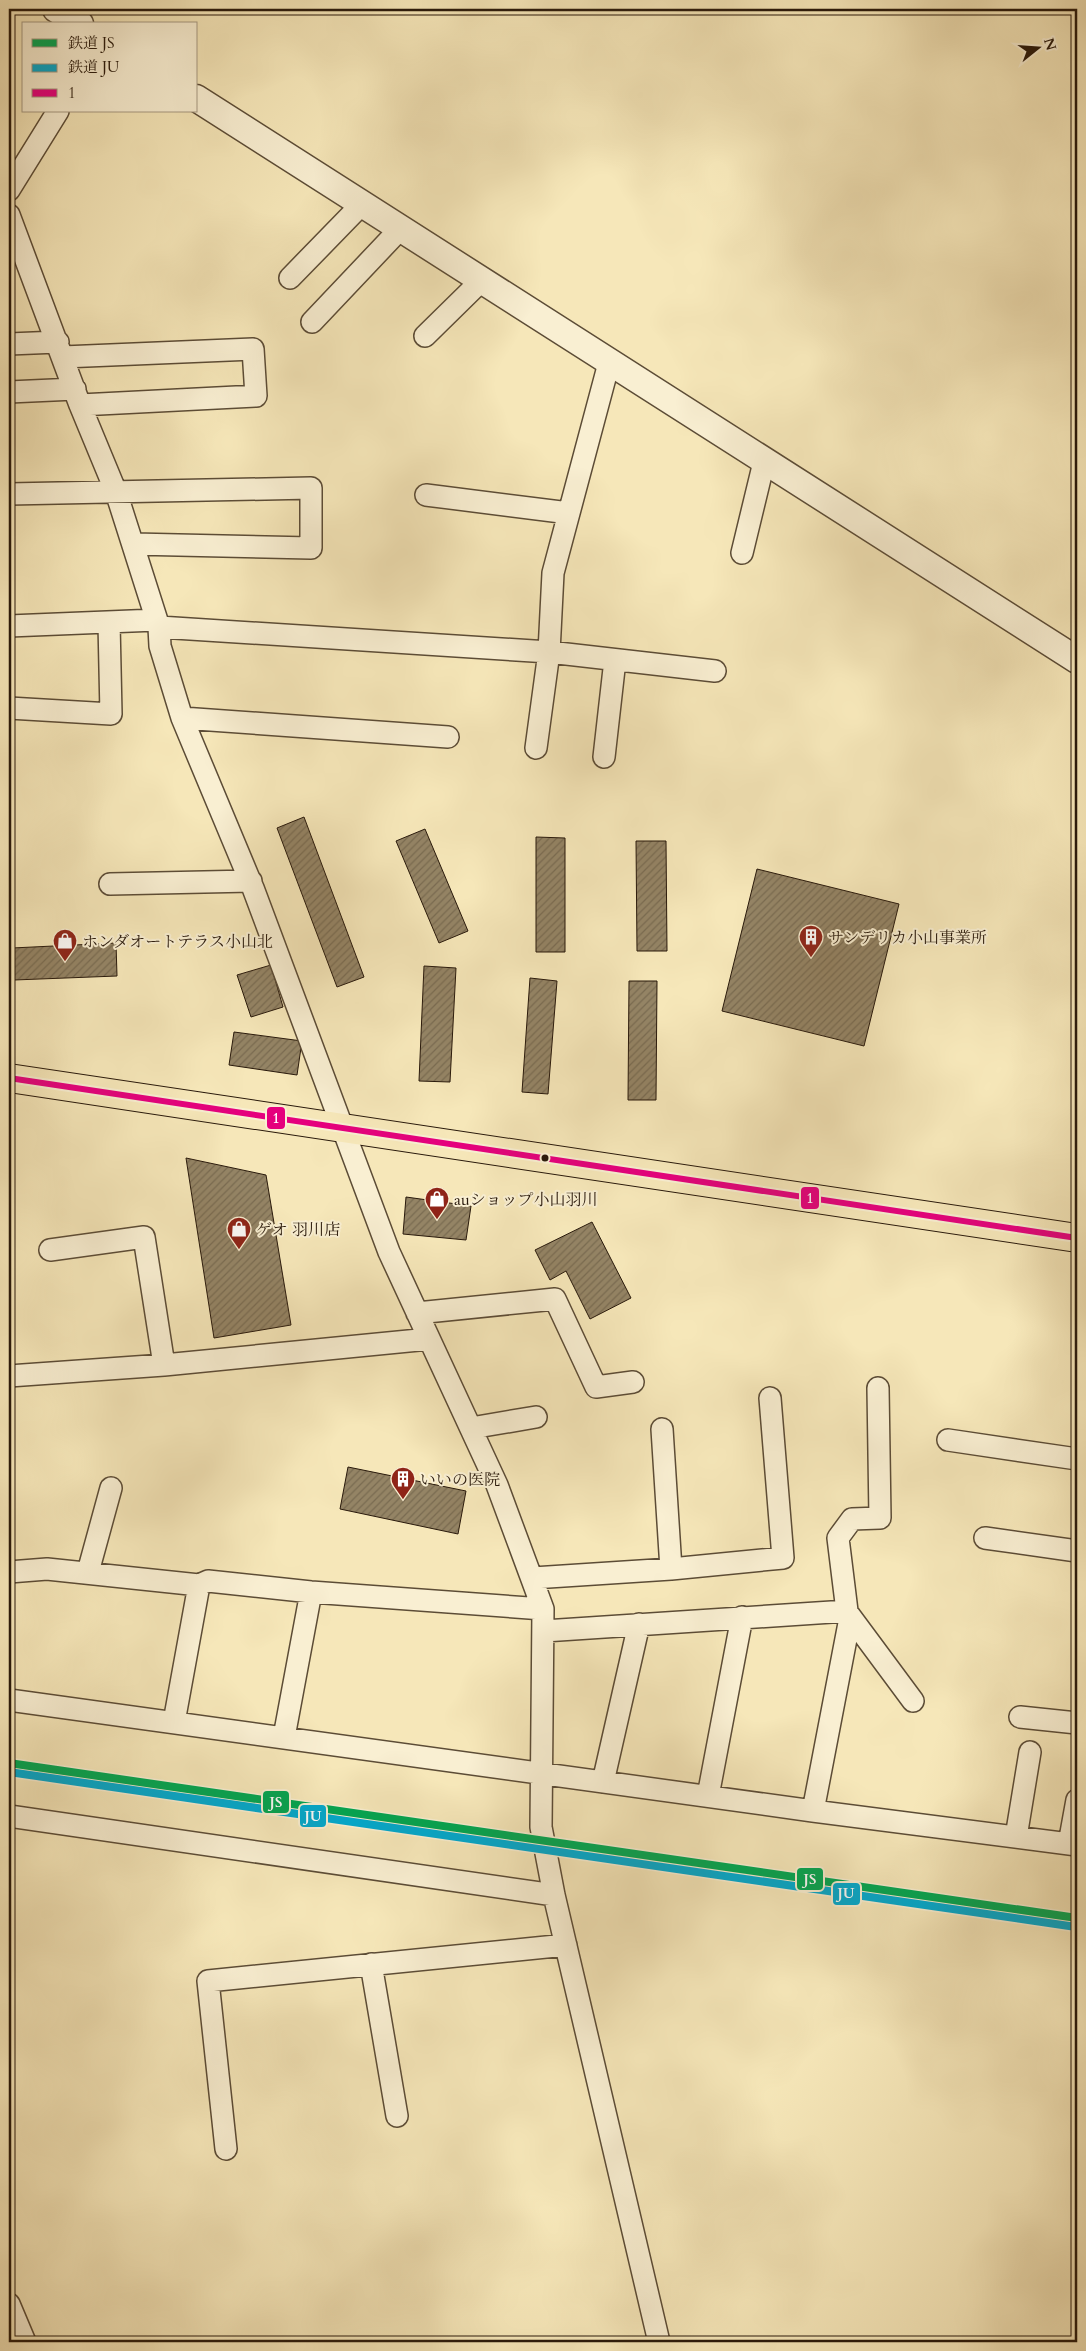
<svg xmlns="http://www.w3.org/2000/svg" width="1086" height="2351" font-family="Cardo,'Noto Serif JP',serif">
  <defs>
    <pattern id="building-hatch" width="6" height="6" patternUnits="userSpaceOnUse" patternTransform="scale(1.25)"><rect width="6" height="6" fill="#948465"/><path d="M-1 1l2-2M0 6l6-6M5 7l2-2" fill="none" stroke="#796b51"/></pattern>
  </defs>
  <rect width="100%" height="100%" fill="#f6e7b9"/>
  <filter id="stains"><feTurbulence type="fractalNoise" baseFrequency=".004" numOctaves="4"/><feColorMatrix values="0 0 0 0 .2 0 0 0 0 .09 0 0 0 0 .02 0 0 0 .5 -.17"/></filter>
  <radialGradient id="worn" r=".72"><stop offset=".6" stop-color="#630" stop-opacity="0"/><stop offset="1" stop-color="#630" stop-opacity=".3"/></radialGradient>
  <path fill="url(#building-hatch)" stroke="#29190b" d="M304,817L364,977L337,987L277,828Z
    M425,829L468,931L439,943L396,841Z
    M536,837L565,838V952H536Z
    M636,841H666L667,951H637Z
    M757,869L899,904L864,1046L722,1011Z
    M116,943L117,976L14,980L12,948Z
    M271,965L283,1007L251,1017L237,975Z
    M424,966L456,968L450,1082L419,1081Z
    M530,978L557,981L548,1094L522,1092Z
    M629,981H657L656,1100H628Z
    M234,1032L302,1041L297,1075L229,1065Z
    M186,1158L266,1175L291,1325L214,1338Z
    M406,1197L471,1206L466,1240L403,1234Z
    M592,1222L631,1298L590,1319L566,1271L550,1280L535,1250Z
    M348,1467L466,1491L458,1534L340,1509Z"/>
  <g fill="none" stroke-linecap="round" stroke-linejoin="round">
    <defs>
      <path id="minor" d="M9,190L58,111
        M9,215L80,405L116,492L159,627L160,646L182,718L253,888L389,1252L497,1485L543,1609L541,1827L554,1895L659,2342
        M290,278L362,204
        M312,322L401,228
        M425,336L482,280
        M9,344L58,342
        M63,357L253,349L256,396L80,405
        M9,392L75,389
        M9,494L311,488V548L134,544
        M426,495L569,513
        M742,553L764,462
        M9,626L156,620
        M159,627L549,652L715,671
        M9,708L111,714L109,623
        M182,718L448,737
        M536,748L549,652L553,573L609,363
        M604,757L615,660
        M110,884L251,881
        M50,1250L144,1237L164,1365
        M417,1313L555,1299L596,1387L633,1382
        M9,1376L164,1365L429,1339
        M471,1428L536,1417
        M662,1429L671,1569
        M948,1440L1077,1459
        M985,1538L1077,1551
        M9,1572L47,1569L199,1585L208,1581L311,1592L543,1609
        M88,1572L111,1488
        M533,1578L671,1569L783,1558L770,1398
        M847,1612L913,1701
        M544,1631L847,1611L838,1538L852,1519L880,1518L878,1388
        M9,1700L813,1811L1077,1845
        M1020,1717L1077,1723
        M174,1722L199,1585
        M284,1737L311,1592
        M603,1782L639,1624
        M708,1796L742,1617
        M813,1811L850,1618
        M9,1816L554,1895
        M1016,1837L1030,1752
        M1069,1844L1077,1800
        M371,1964L397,2116
        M226,2149L208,1981L566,1945
        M9,2304L25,2342"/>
      <path id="tertiary" d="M56,9L80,24
        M196,98L1077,660"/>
      <path id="trunk" d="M9,1078L1077,1238"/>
    </defs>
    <use href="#minor" stroke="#5c4c36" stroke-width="24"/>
    <use href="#tertiary" stroke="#5c4c36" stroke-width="29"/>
    <use href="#trunk" stroke="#29190b" stroke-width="30"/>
    <use href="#minor" stroke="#f9efd2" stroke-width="21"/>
    <use href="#tertiary" stroke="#f9efd2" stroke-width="26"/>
    <use href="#trunk" stroke="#f6e7b9" stroke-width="28"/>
    <defs>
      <path id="bus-1" d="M9,1078L1077,1238"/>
    </defs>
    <use href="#bus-1" stroke="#f9efd2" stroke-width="10"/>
    <use href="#bus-1" stroke="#e5007d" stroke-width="6"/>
    <defs>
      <path id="rail-1" d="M9,1763L1077,1918"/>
      <path id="rail-2" d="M9,1772L1076,1927"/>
    </defs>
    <use href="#rail-1" stroke="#f9efd2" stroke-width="11"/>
    <use href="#rail-2" stroke="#f9efd2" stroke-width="11"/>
    <use href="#rail-1" stroke="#00a651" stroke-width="8"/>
    <use href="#rail-2" stroke="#00a9ce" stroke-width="8"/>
  </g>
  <defs>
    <symbol id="building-pin" viewBox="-11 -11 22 30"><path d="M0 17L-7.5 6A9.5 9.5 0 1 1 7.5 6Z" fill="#8f2418" stroke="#f9efd2"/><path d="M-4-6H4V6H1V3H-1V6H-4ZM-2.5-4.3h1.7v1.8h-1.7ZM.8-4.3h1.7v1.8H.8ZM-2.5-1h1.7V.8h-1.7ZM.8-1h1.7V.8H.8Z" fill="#fff"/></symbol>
    <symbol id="shop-pin" viewBox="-11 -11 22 30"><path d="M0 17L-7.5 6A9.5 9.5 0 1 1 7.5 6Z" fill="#8f2418" stroke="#f9efd2"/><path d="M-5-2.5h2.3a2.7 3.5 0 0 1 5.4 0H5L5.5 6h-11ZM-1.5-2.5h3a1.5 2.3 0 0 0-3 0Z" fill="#fff"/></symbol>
  </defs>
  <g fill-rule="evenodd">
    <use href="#building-pin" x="797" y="923" width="28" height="38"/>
    <use href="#shop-pin" x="51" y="927" width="28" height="38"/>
    <use href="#shop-pin" x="423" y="1185" width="28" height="38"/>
    <use href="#shop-pin" x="225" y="1215" width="28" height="38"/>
    <use href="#building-pin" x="389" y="1465" width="28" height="38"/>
  </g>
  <circle fill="#29190b" stroke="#f9efd2" stroke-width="2" cx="545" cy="1158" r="4.5"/>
  <g text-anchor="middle" stroke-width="4" stroke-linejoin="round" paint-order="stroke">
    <g font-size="16" fill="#29190b" stroke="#f9efd2" text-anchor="start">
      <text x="828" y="943">サンデリカ小山事業所</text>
      <text x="82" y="947">ホンダオートテラス小山北</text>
      <text x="454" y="1205">auショップ小山羽川</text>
      <text x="256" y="1235">ゲオ 羽川店</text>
      <text x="420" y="1485">いいの医院</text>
    </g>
  </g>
  <g stroke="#f9efd2" stroke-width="2">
    <rect x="266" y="1106" width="20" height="24" rx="5" fill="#e5007d"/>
    <rect x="800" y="1186" width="20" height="24" rx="5" fill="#e5007d"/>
    <rect x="262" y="1790" width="28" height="24" rx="5" fill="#00a651"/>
    <rect x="299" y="1804" width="28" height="24" rx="5" fill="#00a9ce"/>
    <rect x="796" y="1867" width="28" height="24" rx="5" fill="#00a651"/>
    <rect x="832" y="1882" width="29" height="24" rx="5" fill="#00a9ce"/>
  </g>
  <g font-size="14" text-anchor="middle" font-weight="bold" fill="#fff">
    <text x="276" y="1123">1</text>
    <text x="810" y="1203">1</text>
    <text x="276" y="1807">JS</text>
    <text x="313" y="1821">JU</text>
    <text x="810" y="1884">JS</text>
    <text x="846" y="1898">JU</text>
  </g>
  <rect width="1086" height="2351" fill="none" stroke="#f6e7b9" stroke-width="30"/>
  <rect x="10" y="10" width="1066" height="2331" fill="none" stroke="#29190b" stroke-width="2.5"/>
  <rect x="15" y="15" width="1056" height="2321" fill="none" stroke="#29190b"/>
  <rect x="22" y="22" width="175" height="90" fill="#f9efd2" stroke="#a69982"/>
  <rect x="32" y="39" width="25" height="8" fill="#00a651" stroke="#a69982"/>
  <text x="68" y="48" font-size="15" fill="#29190b">鉄道 JS</text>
  <rect x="32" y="64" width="25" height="8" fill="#00a9ce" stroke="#a69982"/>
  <text x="68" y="72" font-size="15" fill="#29190b">鉄道 JU</text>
  <rect x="32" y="89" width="25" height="8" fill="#e5007d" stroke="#a69982"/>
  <text x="68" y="98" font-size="15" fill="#29190b">1</text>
  <g transform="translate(1038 48) rotate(73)" stroke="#f9efd2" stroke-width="4" paint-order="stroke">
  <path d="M0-4L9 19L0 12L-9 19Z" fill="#29190b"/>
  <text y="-8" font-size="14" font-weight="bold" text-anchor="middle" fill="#29190b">N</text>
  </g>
  <rect width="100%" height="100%" filter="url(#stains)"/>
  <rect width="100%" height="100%" fill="url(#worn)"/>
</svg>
